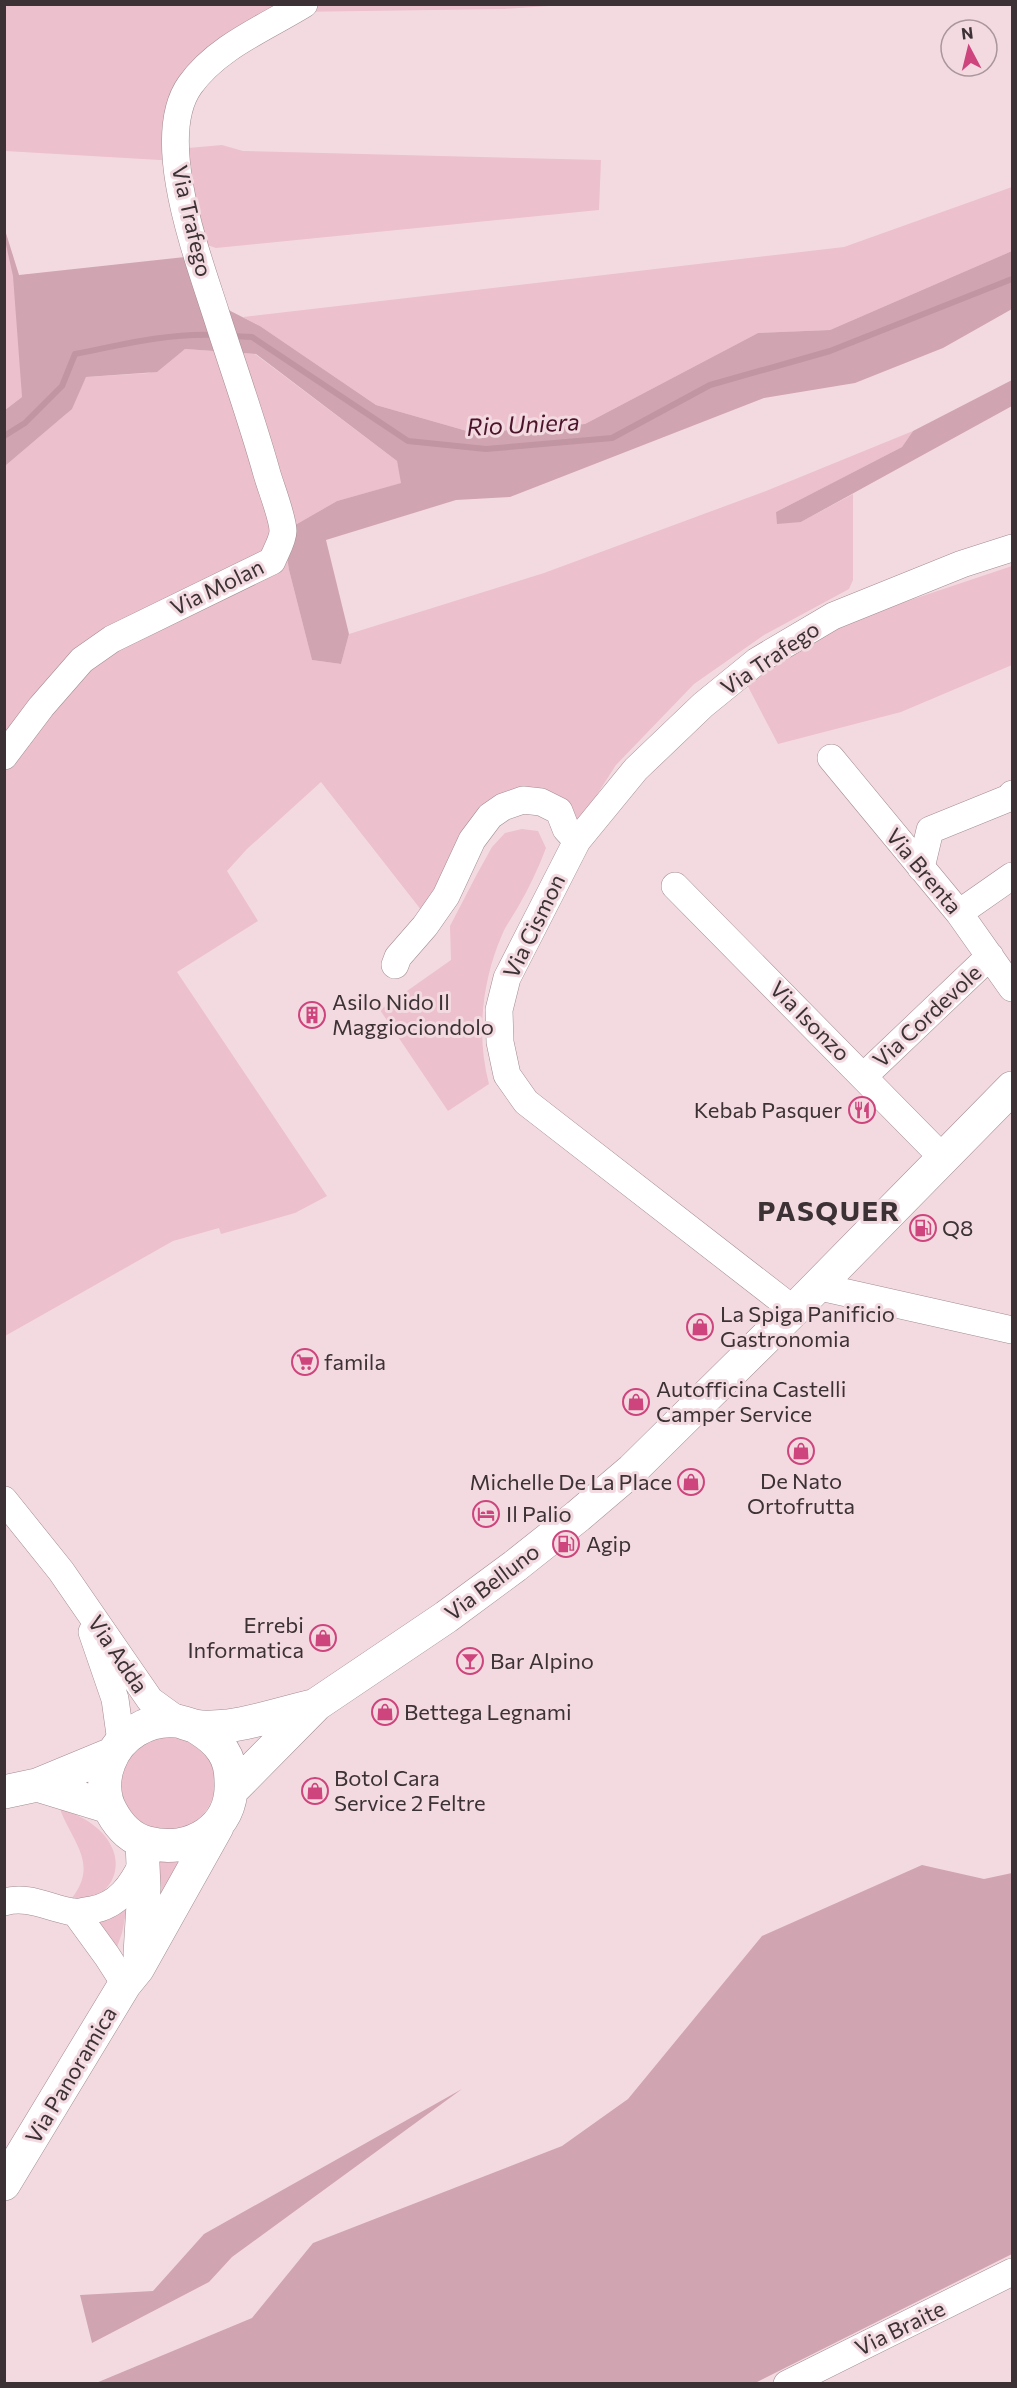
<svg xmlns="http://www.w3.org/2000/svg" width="1017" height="2388" font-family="Commissioner,sans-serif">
  <rect width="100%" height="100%" fill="#f3dae1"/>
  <path fill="#ecc0cd" d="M4,5H563L504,9L292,12L190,85L177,149L222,145L243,151L601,160L599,210L216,248L193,240L177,161L5,151Z
    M1012,187V251L830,330L758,333L585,424L474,433L376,405L260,326L243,317L844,247Z
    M4,227L19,276L22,397L5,410Z
    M185,349L255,354L397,461L402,483L337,501L283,532L289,570L312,660L341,664L349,634L544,573L766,491L913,431L902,447L776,512L801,522L853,494V580L849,589L764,635L694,684L616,765L587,810L566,829L559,811L503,807L429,920L321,782L247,849L227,871L258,921L177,972L327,1196L295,1213L221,1234L219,1228L173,1241L5,1336V466L66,414L86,377L149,373Z
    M1012,566V665L901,712L778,744L744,679L833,626Z
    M522,829L538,831L546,848C538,869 529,888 518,907C513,916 506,925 502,935C482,981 476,1035 489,1084L448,1111L380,1010L451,960L450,926L477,874L492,847L505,833Z
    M121 1783a47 47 0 1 1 94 0a47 47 0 1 1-94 0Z
    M60,1809C81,1815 105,1828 113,1850C124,1878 100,1906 72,1898C99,1863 72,1842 60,1809Z
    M184,1859L145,1927L146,1860Z
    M128,1903L122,1933L116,1950L92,1915Z"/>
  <path fill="#d1a4b1" d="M4,227L19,275L185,257L207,299L260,326L376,405L474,433L585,424L758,333L830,330L1012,251V309L943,348L855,383L764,398L510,497L456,500L326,540L349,634L341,664L312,660L289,570L283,532L337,501L401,483L397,461L256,354L185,349L157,372L86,377L72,409L5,466V410L22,397L13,276L5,240Z
    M1012,380V406L801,522L777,524L776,512L902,447L913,431Z
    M922,1865L984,1879L1012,1873V2254L755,2383H96L252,2318L313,2243L562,2146L628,2099L762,1936Z
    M462,2089L232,2257L209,2282L92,2343L80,2295L153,2291L204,2234Z"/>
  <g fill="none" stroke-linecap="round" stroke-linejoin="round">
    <path stroke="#c195a2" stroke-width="6" d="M231,336L252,337L408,441L486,449L612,438L710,385L830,351L1012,279
      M4,436L25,423L62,386L75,354C121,345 168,333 215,335"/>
    <defs>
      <path id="minor" d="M4,756L41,707L82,660L112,639L272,561C275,553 283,540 283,531C283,518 271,488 267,474C252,420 233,367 216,314C198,257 152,138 190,85C217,47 265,28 304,4
        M831,758L959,913L1012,988
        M921,868L930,830L1009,798L1012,794
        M675,886L943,1158
        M959,913L1012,876
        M395,965L398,957L425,926L446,896L472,840L490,816L503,807L523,800L541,802L559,811L566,829L577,841
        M864,1076L990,956
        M816,1286L1012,1330
        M794,1310L526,1102L507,1075L500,1042L499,1010L507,978L577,841L636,769L703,705L757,661L833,616L962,564L1012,548
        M4,1500L61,1571L150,1700L179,1721
        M92,1632L115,1699L121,1742
        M4,1902C28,1895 49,1908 73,1912C78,1913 85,1911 91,1910C118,1906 132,1885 143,1862
        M75,1912L107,1956L125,1984
        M787,2384L1012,2272"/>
      <path id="major" d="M196,1727C207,1734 216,1740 223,1751C229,1760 231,1771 231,1781C234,1829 190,1854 148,1843C131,1839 119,1826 111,1811C103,1797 103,1778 109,1763C119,1735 148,1718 177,1721C183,1722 189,1725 195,1726C204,1728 217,1727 227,1726C257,1722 286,1712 316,1705
        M37,1785L109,1807
        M232,1790L317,1704L446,1617L515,1566L578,1516L632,1470L794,1310L1012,1088
        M4,1792L37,1785L112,1754
        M140,1954L144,1888L142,1842
        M4,2184L125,1984L138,1968L217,1827"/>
    </defs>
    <use href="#minor" stroke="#a38c92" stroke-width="28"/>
    <use href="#major" stroke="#a38c92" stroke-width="34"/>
    <use href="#minor" stroke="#fff" stroke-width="27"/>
    <use href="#major" stroke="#fff" stroke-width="33"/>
  </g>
  <defs>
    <symbol id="building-ring" viewBox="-11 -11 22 22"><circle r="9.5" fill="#f3dae1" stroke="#ce447c" stroke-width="1.5"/><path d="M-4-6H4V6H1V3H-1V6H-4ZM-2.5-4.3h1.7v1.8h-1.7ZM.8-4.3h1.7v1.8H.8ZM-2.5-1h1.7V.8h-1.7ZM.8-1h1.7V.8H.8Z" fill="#ce447c"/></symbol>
    <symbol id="restaurant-ring" viewBox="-11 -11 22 22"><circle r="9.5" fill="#f3dae1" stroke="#ce447c" stroke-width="1.5"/><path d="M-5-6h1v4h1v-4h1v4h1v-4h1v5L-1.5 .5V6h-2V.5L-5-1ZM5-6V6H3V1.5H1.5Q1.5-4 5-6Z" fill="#ce447c"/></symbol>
    <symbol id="fuel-ring" viewBox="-11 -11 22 22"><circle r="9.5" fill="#f3dae1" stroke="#ce447c" stroke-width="1.5"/><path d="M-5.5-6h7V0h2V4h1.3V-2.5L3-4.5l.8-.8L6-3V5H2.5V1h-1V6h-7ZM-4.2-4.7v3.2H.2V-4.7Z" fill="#ce447c"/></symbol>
    <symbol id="shop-ring" viewBox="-11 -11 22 22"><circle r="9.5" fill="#f3dae1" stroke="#ce447c" stroke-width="1.5"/><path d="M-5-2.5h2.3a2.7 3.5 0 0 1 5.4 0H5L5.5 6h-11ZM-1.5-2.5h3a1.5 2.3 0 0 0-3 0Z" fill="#ce447c"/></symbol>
    <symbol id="supermarket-ring" viewBox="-11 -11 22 22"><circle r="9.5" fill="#f3dae1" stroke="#ce447c" stroke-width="1.5"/><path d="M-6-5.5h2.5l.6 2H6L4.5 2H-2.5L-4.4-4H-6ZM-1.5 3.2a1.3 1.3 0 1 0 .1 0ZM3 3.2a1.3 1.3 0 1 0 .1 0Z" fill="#ce447c"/></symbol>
    <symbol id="hotel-ring" viewBox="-11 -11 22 22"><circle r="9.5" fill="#f3dae1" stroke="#ce447c" stroke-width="1.5"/><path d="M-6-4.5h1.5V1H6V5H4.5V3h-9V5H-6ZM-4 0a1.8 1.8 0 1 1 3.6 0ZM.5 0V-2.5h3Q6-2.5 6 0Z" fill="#ce447c"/></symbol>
    <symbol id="bar-ring" viewBox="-11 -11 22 22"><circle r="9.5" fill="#f3dae1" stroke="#ce447c" stroke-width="1.5"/><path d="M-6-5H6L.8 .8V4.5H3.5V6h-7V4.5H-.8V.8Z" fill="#ce447c"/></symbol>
  </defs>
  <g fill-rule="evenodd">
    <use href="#building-ring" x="297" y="1000" width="30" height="30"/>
    <use href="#restaurant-ring" x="847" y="1095" width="30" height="30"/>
    <use href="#fuel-ring" x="908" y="1213" width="30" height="30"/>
    <use href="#shop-ring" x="685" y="1312" width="30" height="30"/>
    <use href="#supermarket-ring" x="290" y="1347" width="30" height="30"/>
    <use href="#shop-ring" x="621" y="1387" width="30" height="30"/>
    <use href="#shop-ring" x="786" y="1436" width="30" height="30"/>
    <use href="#shop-ring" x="676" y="1467" width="30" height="30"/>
    <use href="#hotel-ring" x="471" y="1499" width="30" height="30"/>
    <use href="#fuel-ring" x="551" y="1529" width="30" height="30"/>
    <use href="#shop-ring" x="308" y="1623" width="30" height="30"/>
    <use href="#bar-ring" x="455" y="1646" width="30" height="30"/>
    <use href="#shop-ring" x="370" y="1697" width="30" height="30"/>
    <use href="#shop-ring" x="300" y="1776" width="30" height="30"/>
  </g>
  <g text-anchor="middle" stroke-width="6" stroke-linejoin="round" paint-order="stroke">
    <g font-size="22" fill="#3c3235" stroke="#f3dae1">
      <text transform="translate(192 221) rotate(77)" y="8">Via Trafego</text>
      <text transform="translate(217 587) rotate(-26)" y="8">Via Molan</text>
      <text transform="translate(770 658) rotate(-34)" y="8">Via Trafego</text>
      <text transform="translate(924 871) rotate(50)" y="8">Via Brenta</text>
      <text transform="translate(534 926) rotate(-64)" y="8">Via Cismon</text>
      <text transform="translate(927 1016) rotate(-43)" y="8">Via Cordevole</text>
      <text transform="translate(810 1021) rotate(45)" y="8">Via Isonzo</text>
      <text transform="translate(492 1582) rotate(-37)" y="8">Via Belluno</text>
      <text transform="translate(118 1654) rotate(56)" y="8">Via Adda</text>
      <text transform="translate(71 2075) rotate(-59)" y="8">Via Panoramica</text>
      <text transform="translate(900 2328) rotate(-26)" y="8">Via Braite</text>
    </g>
    <g font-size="22" fill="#3c3235" stroke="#f3dae1" text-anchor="start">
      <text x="332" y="1010">Asilo Nido Il<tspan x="332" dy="25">Maggiociondolo</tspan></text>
      <text x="842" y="1118" text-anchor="end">Kebab Pasquer</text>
      <text x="942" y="1236">Q8</text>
      <text x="720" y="1322">La Spiga Panificio<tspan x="720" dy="25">Gastronomia</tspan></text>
      <text x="324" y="1370">famila</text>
      <text x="656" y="1397">Autofficina Castelli<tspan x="656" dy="25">Camper Service</tspan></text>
      <text x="801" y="1489" text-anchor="middle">De Nato<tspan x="801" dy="25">Ortofrutta</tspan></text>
      <text x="672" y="1490" text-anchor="end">Michelle De La Place</text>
      <text x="506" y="1522">Il Palio</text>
      <text x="586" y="1552">Agip</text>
      <text x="304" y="1633" text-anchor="end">Errebi<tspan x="304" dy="25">Informatica</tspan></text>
      <text x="490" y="1669">Bar Alpino</text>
      <text x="404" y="1720">Bettega Legnami</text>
      <text x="334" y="1786">Botol Cara<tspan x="334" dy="25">Service 2 Feltre</tspan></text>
    </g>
    <g font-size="24" font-style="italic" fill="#4b142a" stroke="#f3dae1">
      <text transform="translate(523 425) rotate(-3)" y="8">Rio Uniera</text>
    </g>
    <g font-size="28" font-weight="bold" letter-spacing="1.5" fill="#3c3235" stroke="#f3dae1">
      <text x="829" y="1221">PASQUER</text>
    </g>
  </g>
  <rect width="1017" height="2388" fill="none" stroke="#3c3235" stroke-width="12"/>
  <g transform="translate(969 48) rotate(353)"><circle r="28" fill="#f3dae1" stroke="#aa979c" stroke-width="1.5"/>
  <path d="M0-4.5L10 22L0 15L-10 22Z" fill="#ce447c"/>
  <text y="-9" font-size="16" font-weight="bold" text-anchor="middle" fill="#3c3235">N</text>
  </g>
</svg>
